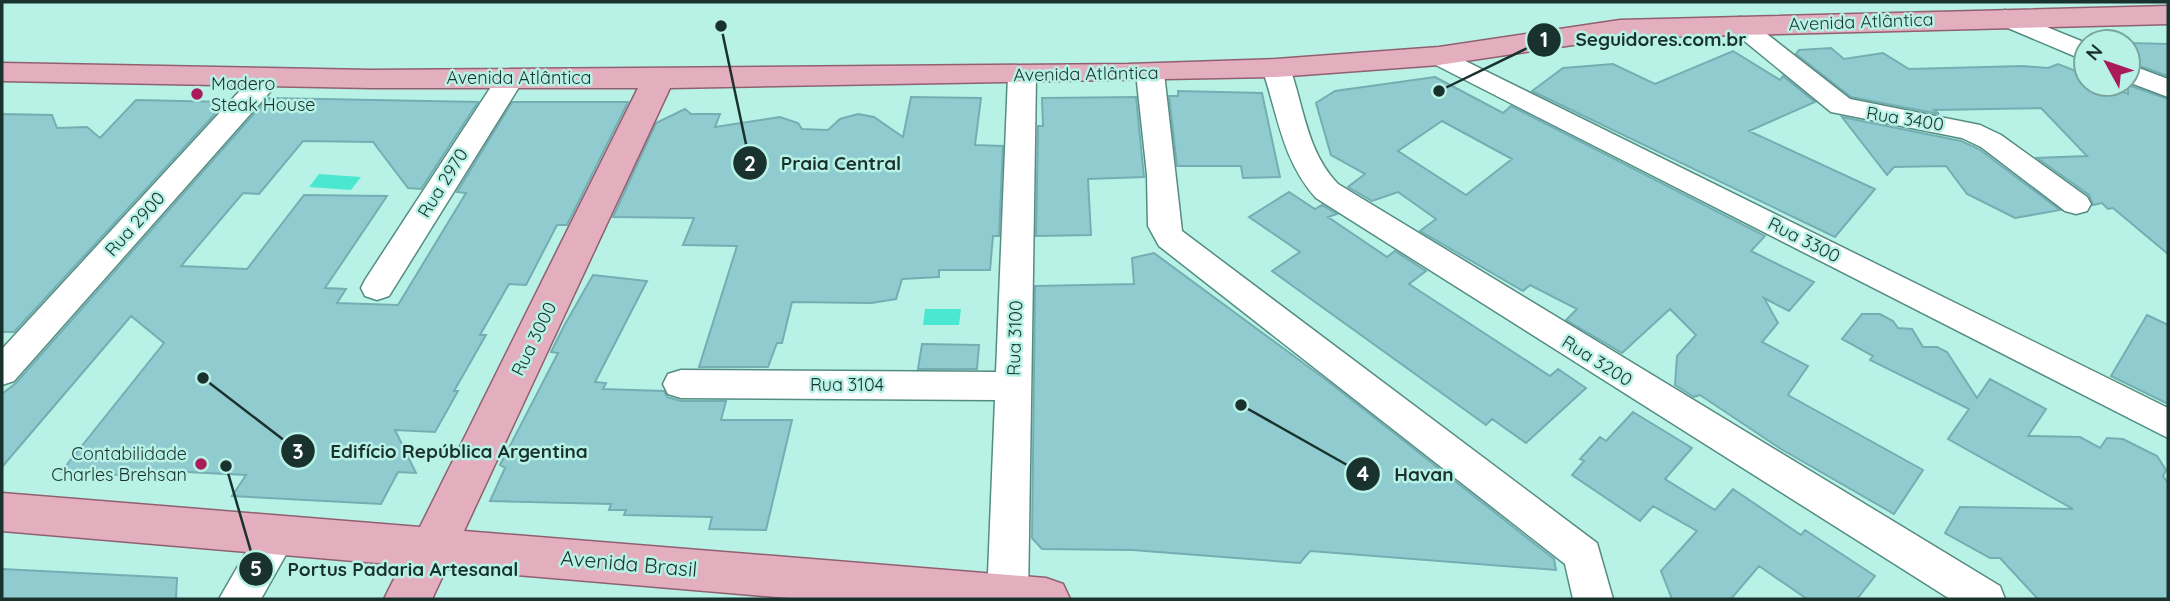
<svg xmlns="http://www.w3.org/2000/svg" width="2170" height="601" font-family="Quicksand,sans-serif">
  <rect width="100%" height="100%" fill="#b8f2e6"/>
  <path fill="#4ae7d1" d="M319,174L361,177L351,190L309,187Z
    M925,309H961L959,325H923Z"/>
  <path fill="#90cbcf" stroke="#74aeb2" stroke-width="2" fill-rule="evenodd" d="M2128,43L2168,44V76L2128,62Z
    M1831,48L1844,59L1883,53L1909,69L2023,66L2048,68L2058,64L2086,75V84H2107L2128,94V85L2168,99V254L2113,208L2108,209L2102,203L2093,205L2089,195L2037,158L2087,156L2041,108L1934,110L1939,114L1851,97L1796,54L1799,50Z
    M1733,51L1780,80L1783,76L1815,102L1749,131L1875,189L1835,237L1532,91L1563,68L1613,64L1655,84Z
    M1435,77L1503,113L1511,106L1765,236L1751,251L1814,282L1789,311L1764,298L1778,323L1762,342L1808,366L1788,395L1923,470L1894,514L1781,449L1700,395L1694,397L1675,385L1677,356L1696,335L1670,309L1622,353L1566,320L1577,309L1530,285L1523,291L1420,231L1436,219L1398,192L1372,201L1348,187L1365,174L1331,155L1316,103L1335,91ZM1442,121L1512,159L1466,195L1398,151Z
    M1178,91L1262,93L1280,177L1243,178L1241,166H1177L1169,96H1178Z
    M911,97L981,98L975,145L1003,146L999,236H993L990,270H939V277L902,279L896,299L871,303L792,302L782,343H777L768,367H699L737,246L683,245L694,218L613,217L656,123L685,109L691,114H720L715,127L780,117L798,123L802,129L828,130L840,119L858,114L874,117L903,137Z
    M1136,97L1144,177L1088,179L1091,235L1036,236L1038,126H1043L1042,98Z
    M268,98L478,102L421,189L408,188L373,142L303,141L259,194L243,193L181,266L247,269L304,195L387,196L325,288L346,289L337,303L398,305L466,193L457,192L512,102H628L567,225H557L526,285L509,284L480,335H486L454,391H458L435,432L395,430L416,473L398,472L381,504L232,496L246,475L167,471L162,477L61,472L164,343L131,316L2,467V394L16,383Z
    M136,100L226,102L14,332H2V114L52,115L57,128L87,127L100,138Z
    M1842,117L1961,141L1979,149L2060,210L2015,218L1967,194L1946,166L1894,167L1887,175Z
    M1289,192L1315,209L1322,205L1337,214L1328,217L1387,257L1395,251L1426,271L1409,284L1550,376L1558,369L1586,388L1526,443L1492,419L1486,425L1272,271L1300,252L1249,217Z
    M1154,253L1329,382L1554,559L1556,570L1310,551L1300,563L1132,550L1042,549L1032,538L1035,286L1134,284L1132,258Z
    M593,275L647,281L595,382L606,383L603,389L664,391L667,397L681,401H726L721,420H792L766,530L709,529L712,517L624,515L626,510H609L611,504L490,501L505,468L500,465L558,353L551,352L564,326Z
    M1862,314H1880L1893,321L1898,328L1912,329L1923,347H1937L1947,352L1977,398L1990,379L2046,409L2028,436L2080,437L2100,448L2107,438L2123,439L2157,456L2166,470L2163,476L2168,483V599H2038L2000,558H1990L1945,533L1960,507L2073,509L1948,439L1969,409L1870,360L1873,356L1842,339Z
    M2147,315L2168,325V404L2111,376Z
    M922,344L979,345L977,369H918Z
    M1633,412L1692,448L1665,479L1715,510L1733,489L1801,535L1805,530L1875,576L1857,599H1807L1759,566L1731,599H1672L1661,571L1697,531L1653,506L1640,521L1572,475L1584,461L1580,459L1600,437L1606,441Z
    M2,569L177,578L176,599H2Z"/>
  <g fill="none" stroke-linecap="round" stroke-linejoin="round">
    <defs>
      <path id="minor" d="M2005,10L2086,43V61L1996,23L1992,18L1996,13Z
        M1740,17L1749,20L1850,99L1980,125L2001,135L2087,197L2091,204L2087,211L2076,214L2065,211L1981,147L1962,138L1831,112L1731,30L1727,25L1731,20Z
        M1439,48L2168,408V438L1430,62L1426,56L1430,50Z
        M1276,60L1286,62L1290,68C1304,108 1307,152 1338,184L2000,586L2005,599H1950L1316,198C1282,160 1278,115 1262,68L1266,62Z
        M2128,64L2168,79V97L2128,82Z
        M1150,65L1160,67L1164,73L1182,231L1597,543L1613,599H1573L1565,564L1159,246L1148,226L1147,175L1136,73L1140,67Z
        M1022,68L1032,70L1036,76L1028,599H987L995,400L681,398L668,394L663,384L668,374L681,370L996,372L1008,76L1012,70Z
        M268,69L278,71L282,77L278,83L14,381L2,385V349L258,71Z
        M510,71L520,73L524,79L389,296L377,300L365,296L361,288L365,280L500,73Z
        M277,518L291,523L297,535L261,599H219L263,523Z"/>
      <path id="major" d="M2168,6V24L1620,38L1439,65L1276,77L670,88L464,531L1046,578L1063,584L1070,599H800L446,569L432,599H384L401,565L2,531V493L420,527L638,88H371L2,81V63L371,70L1128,64L1276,59L1439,47L1620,20Z"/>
    </defs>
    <use href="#minor" stroke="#548c82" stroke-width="3"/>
    <use href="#major" stroke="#916070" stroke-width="3"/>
    <use href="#minor" fill="#fff" fill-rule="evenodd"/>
    <use href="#major" fill="#e3afbe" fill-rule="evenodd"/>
  </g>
  <g fill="#a91b59" stroke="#b8f2e6" stroke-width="2.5">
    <circle cx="197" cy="94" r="7"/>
    <circle cx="201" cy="464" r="7"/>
  </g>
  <g text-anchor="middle" stroke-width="5" stroke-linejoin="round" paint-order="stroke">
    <g font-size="18" fill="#1a322e" stroke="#b8f2e6">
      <text transform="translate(1861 22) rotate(-2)" y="6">Avenida Atlântica</text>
      <text transform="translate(1086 74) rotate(-1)" y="6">Avenida Atlântica</text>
      <text x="519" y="84">Avenida Atlântica</text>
      <text transform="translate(1905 119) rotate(9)" y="6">Rua 3400</text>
      <text transform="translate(443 183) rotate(-58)" y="6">Rua 2970</text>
      <text transform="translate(135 224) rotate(-48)" y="6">Rua 2900</text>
      <text transform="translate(1804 240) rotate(27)" y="6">Rua 3300</text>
      <text transform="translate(1015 338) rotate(-88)" y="6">Rua 3100</text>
      <text transform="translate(534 339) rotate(-64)" y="6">Rua 3000</text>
      <text transform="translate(1597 361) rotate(32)" y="6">Rua 3200</text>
      <text x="847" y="391">Rua 3104</text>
    </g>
    <g font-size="18" fill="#1a322e" stroke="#b8f2e6" text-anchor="start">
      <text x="211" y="90">Madero<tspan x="211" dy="21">Steak House</tspan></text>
      <text x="187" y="460" text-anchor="end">Contabilidade<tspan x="187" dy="21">Charles Brehsan</tspan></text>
    </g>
    <g font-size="21" fill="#1a322e" stroke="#b8f2e6">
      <text transform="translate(629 564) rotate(5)" y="7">Avenida Brasil</text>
    </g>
  </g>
  <path fill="none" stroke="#1a322e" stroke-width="2.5" d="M1439 91L1544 40M721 26L750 163M203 378L298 451M1241 405L1363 474M226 466L256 569"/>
  <g fill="#1a322e" stroke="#b8f2e6" stroke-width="2.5">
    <circle cx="1439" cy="91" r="7"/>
    <circle cx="721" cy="26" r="7"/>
    <circle cx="203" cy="378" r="7"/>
    <circle cx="1241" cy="405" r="7"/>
    <circle cx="226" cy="466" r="7"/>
    <circle cx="1544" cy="40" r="18"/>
    <circle cx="750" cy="163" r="18"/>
    <circle cx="298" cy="451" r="18"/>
    <circle cx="1363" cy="474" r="18"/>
    <circle cx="256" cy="569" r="18"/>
  </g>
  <g font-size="21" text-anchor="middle" font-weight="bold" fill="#fff">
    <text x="1544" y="47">1</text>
    <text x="750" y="171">2</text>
    <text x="298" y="459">3</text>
    <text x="1363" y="481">4</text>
    <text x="256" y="576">5</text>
  </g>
  <g font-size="19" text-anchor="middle" font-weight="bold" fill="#1a322e" stroke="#b8f2e6" stroke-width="5" stroke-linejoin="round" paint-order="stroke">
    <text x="1661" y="46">Seguidores.com.br</text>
    <text x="841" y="170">Praia Central</text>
    <text x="459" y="458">Edifício República Argentina</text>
    <text x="1424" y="481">Havan</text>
    <text x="403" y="576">Portus Padaria Artesanal</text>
  </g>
  <rect width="2170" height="601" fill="none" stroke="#1a322e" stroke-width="7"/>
  <g transform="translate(2107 63) rotate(310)"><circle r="33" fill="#b8f2e6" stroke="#79a59c" stroke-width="2"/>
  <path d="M0-5L12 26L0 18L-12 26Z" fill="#a91b59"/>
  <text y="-10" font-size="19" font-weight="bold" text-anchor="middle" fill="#1a322e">N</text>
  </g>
</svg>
